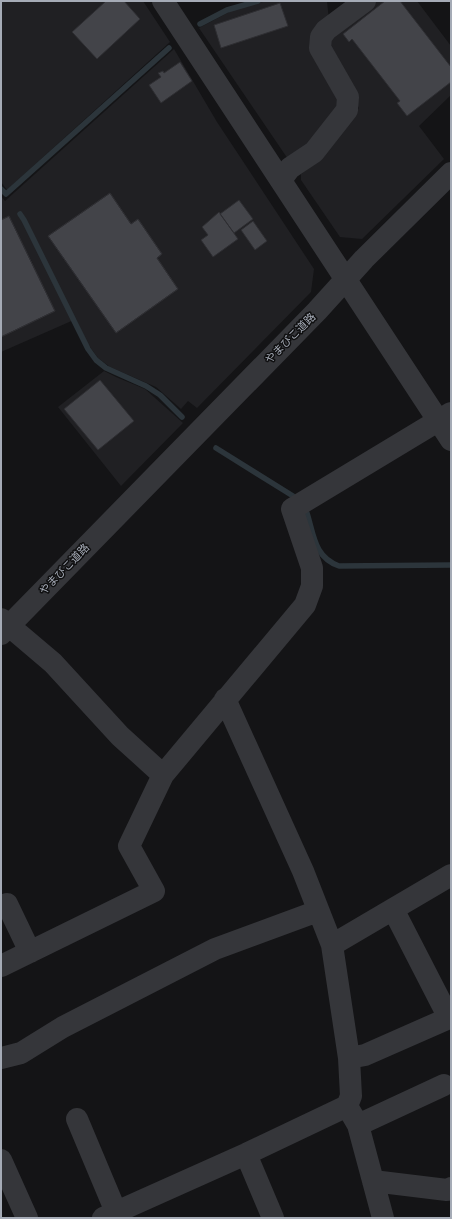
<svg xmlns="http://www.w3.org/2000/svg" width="452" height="1219" font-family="'PT Sans Narrow','Noto Sans JP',sans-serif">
  <rect width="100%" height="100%" fill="#141416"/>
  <path fill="#202023" d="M1,1H143L170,42L7,190L1,182Z
    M268,1H327L329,21L317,30L341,97L339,106L306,149L290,162L199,28L231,11L252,4Z
    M375,1H417L451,46V95L419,126L444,159L362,239L340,237L301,180V174L320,160L359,108L329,51L326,38Z
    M174,49L217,122L314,269L311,292L197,408L188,401L181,409L156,387L110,367L98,358L87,343L76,319L1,352V196L5,201Z
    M104,371L116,377L145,389L183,423L121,486L58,407Z"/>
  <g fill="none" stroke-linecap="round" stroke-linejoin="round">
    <path stroke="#2c353b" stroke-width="5.5" d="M200,24L227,10L258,1
      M1,189L6,194L169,48
      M20,214L24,220L88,349L96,360L106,368L146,386L160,395L182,417
      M216,448L293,496
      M307,513C314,535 314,557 339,566L451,565"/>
  </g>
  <path fill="#434449" stroke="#2e2e32" d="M106,1H124L140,19L97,59L72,32Z
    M385,1H400L451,67V82L407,116L397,103L400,101L352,39L349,42L343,34Z
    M280,3L288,26L221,48L214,25Z
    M180,62L192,81L161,103L149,85L161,77L158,73L163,71L164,73Z
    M110,193L131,224L138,219L162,254L157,258L178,289L116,333L48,236Z
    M110,193L131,224L138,219L162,254L157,258L178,289L116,333L48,236Z
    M239,200L253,219L234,233L220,214Z
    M219,212L238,239L213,257L201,240L208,235L202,227Z
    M9,216L55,311L1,337V220Z
    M9,216L55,311L1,337V220Z
    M253,221L267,241L255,250L241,230Z
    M100,380L134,421L98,450L64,409Z"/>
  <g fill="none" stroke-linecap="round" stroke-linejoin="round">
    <path stroke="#35363a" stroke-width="22" d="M163,1L451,440
      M281,180L290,168L314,152L347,110L348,97L320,48L321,37L326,30L365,1
      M1,619L53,663L120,736L163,775
      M1,634L317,311L364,259L451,173
      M7,904L30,952
      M332,945L451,875
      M1,966L154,891L129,846L163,775L305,605L312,586V568L292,509L451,413
      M1,1058L21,1053L63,1027L215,949L318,911
      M349,1058L365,1055L449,1018L393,909
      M347,1106L358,1125L383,1218
      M77,1119L116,1212
      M358,1125L444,1085
      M246,1154L273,1218
      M1,1160L27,1218
      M373,1181L447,1190L451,1188
      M103,1218L246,1154L347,1106L351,1096L349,1058L332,945L303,871L225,699"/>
  </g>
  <g text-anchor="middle" stroke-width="3" stroke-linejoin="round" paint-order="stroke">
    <g font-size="11" fill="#a5abb6" stroke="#0f0f10">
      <text transform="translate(290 338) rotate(-45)" y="4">やまびこ道路</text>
      <text transform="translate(64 569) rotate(-46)" y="4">やまびこ道路</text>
    </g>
  </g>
  <rect width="452" height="1219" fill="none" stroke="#a5abb6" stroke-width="4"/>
</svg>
